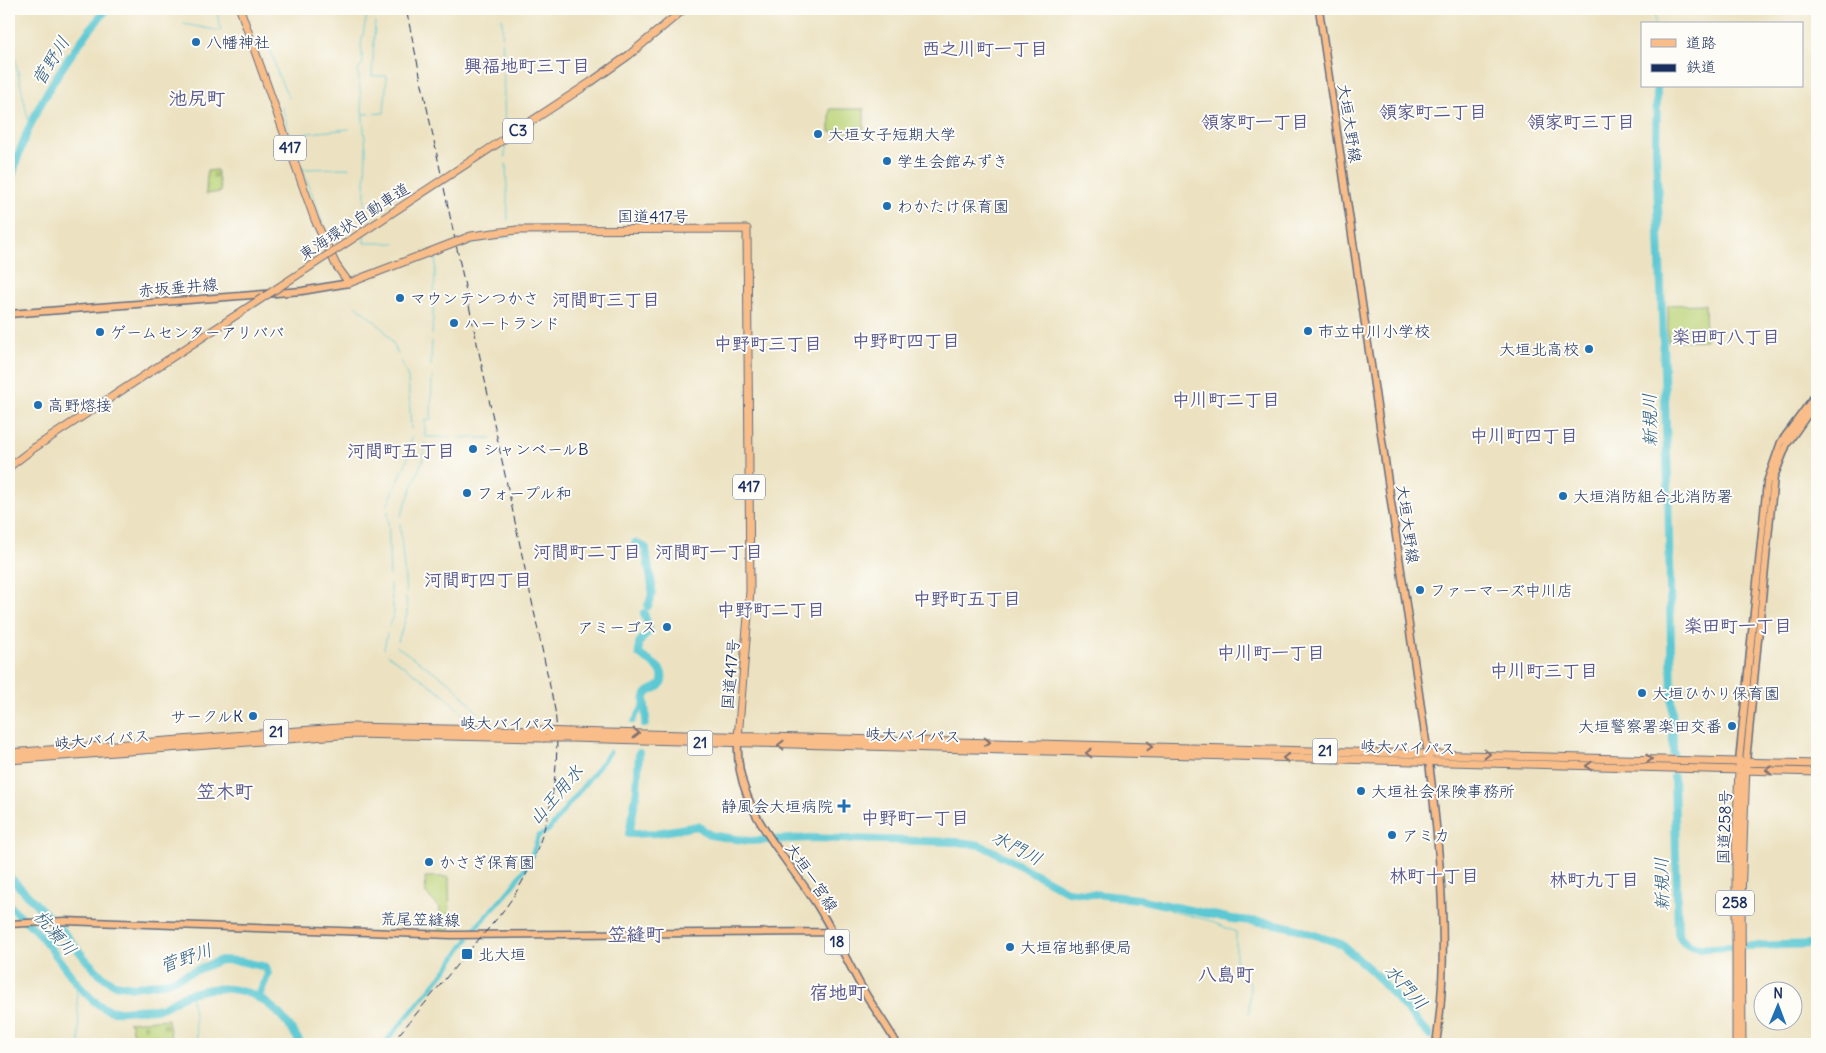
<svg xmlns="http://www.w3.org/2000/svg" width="1826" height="1053" font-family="Delius,'Klee One',sans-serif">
  <defs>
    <pattern id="cemetery-stones" width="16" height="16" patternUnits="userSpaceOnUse" patternTransform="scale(1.25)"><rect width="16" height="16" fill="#bcd479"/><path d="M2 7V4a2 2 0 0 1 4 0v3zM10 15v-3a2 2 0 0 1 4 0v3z" fill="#a1b66b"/></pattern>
  </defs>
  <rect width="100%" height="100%" fill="#fdfcf7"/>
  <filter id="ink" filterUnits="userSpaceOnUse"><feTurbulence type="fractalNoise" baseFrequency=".02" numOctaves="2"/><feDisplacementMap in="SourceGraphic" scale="10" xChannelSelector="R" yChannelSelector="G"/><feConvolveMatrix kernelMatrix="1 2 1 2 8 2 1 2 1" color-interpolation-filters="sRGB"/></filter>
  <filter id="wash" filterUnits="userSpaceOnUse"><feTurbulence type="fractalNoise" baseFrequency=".0096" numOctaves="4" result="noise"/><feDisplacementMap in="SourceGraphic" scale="20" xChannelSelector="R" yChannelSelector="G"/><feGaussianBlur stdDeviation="1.12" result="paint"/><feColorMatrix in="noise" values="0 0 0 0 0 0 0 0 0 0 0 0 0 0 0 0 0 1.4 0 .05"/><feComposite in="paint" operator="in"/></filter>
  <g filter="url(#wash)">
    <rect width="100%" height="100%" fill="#ece2c1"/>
    <path fill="url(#cemetery-stones)" stroke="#6c826c" d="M217,170L221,192L206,194L207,171Z
      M168,1019L172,1044H134L131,1024L128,1022Z"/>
    <path fill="#bcd479" stroke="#6c826c" d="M830,109H864V132H830Z
      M1705,304L1706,340L1668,341V305Z
      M425,877H449L450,930H439L440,908L426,894Z"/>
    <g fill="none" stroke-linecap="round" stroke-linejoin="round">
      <path stroke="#5cc8d3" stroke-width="1" d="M502,9V10
        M1655,9V24
        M502,18L505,135
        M184,24L221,31L217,12
        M9,30L30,128
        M266,34L278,75L289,98
        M282,107L290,135L333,250
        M364,114L384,113L387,76H372L375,22
        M290,135L349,129
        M505,141V157
        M506,164L508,220
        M302,169L349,168
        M364,227L366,149L358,70L363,63L361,45L368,9
        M364,234V243H396
        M458,248L485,240L512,237
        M356,305C377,325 385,325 398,354
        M432,335L436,255
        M401,360L408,378L411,429
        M431,366L432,341
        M432,377L431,420H425V437H453
        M460,438H492
        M387,506L407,461L412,436
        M388,511L390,577
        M401,516L423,459L425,443
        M400,523L406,593
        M389,627L394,613L390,584
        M398,641L407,614L406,597
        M396,646L452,684L482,717
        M384,649L387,634
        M388,655L442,693L467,718
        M1166,906L1170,911L1207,920L1236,932V974
        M1236,978L1248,980L1250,983L1249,1013
        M76,982L80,1044
        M191,994L198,1044"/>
      <path stroke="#5cc8d3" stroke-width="4.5" d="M633,722L645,701
        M474,929C499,902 530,873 538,836L548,831L610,752
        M384,1044L446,970L468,939"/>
      <path stroke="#5cc8d3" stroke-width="8" d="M1657,86L1656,150L1668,483L1673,752
        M9,191C22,124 63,60 107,9
        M635,543L646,548C646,569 658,586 648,606
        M644,613C650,634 653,625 639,643V654C645,660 660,665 662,674C665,692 648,686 645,697C643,706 648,714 645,724
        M639,753L637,790L629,834L656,833L698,826L710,835L749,841L810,838L958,842L980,845L995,852L1067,891L1138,899L1232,919L1270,923L1294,928L1341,944L1374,973L1429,1035
        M1674,777L1678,933C1686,953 1711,948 1729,947
        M9,876L64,933L88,962L102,976L114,984L134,987L167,982L221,960L239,961L266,967L268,974L258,998
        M9,905C20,916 34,927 44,940C61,960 81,995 104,1008C113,1013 125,1011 134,1010C143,1009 153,1010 161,1008C170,1005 179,997 188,994C241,978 275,998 301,1044
        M1747,946L1817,944"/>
    </g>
  </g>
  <g filter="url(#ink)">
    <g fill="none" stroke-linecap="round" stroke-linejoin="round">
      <defs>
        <path id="major" d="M1319,9L1429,762C1440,852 1450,955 1436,1044
          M9,314L302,291L349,283
          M738,744C735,807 785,855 817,905C833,931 846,959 861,986C872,1006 886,1024 897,1044
          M1739,762L1767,482L1781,442L1817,393
          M1746,762L1774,477L1787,444L1817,401
          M9,924L65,921L451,935L832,932"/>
        <path id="highway" d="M240,9L315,220L336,265L349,283L367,276
          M517,230L747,229L750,591L738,738
          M9,467L34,448
          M570,732L1817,764
          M570,738L1817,772
          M9,753L352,727L543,731
          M9,760L353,734L543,738
          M1736,1044V851L1739,767
          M1742,1044L1741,898L1746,767"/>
      </defs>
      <use href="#major" stroke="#646e81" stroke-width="9"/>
      <use href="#highway" stroke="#646e81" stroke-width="9"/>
      <use href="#major" stroke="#f8bd89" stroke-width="6"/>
      <use href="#highway" stroke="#f8bd89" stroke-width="7"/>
      <path stroke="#1b2f5e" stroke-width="1" stroke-dasharray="8 4" stroke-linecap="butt" d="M391,1044C416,1014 441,984 466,954C484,933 504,913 518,889C549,837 562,770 555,710L406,9"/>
      <defs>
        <path id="highway-bridge" d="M367,276L471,236L517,230
          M34,448L591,82L629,55L684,9
          M543,731L570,732
          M543,738H570"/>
      </defs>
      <use href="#highway-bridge" stroke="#646e81" stroke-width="9" stroke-linecap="butt"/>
      <use href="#highway-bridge" stroke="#f8bd89" stroke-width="7"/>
    </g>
    <defs><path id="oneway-chevron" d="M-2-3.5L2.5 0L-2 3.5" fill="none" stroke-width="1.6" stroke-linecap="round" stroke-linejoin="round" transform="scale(1.25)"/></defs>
    <g stroke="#7e6f71">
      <use href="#oneway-chevron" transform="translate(636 733) rotate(1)"/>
      <use href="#oneway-chevron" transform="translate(987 742) rotate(2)"/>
      <use href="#oneway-chevron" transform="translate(781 745) rotate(-179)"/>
      <use href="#oneway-chevron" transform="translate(1150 746) rotate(2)"/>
      <use href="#oneway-chevron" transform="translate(1089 753) rotate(-179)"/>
      <use href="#oneway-chevron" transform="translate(1487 754) rotate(1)"/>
      <use href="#oneway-chevron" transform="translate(1286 758) rotate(-179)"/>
      <use href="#oneway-chevron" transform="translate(1649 759) rotate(1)"/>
      <use href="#oneway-chevron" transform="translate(1589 766) rotate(-178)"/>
      <use href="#oneway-chevron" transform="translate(1769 770) rotate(-178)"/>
    </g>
  </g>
  <g fill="#1f6fb2" stroke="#fdfcf7" stroke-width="2">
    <circle cx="196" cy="42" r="5"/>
    <circle cx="818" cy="134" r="5"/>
    <circle cx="887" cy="161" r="5"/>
    <circle cx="887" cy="206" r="5"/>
    <circle cx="400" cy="298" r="5"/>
    <circle cx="454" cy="323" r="5"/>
    <circle cx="1308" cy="331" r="5"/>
    <circle cx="100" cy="332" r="5"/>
    <circle cx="1589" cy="349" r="5"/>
    <circle cx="38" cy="405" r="5"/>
    <circle cx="473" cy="449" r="5"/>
    <circle cx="467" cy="493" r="5"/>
    <circle cx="1563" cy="496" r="5"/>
    <circle cx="1420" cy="590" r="5"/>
    <circle cx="667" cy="627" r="5"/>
    <circle cx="1642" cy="693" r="5"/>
    <circle cx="253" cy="716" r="5"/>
    <circle cx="1732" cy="726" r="5"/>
    <circle cx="1361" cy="791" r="5"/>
    <path d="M841.5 798.5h5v5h5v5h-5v5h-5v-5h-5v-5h5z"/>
    <circle cx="1392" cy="835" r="5"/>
    <circle cx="429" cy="862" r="5"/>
    <circle cx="1010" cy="947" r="5"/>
    <rect x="461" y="948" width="12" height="12" rx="2.5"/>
  </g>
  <g text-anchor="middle" stroke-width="4" stroke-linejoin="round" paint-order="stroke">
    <g fill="#fdfcf7" stroke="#5f6c8c" stroke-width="1">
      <rect x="503" y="118.5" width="30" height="25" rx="4"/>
      <rect x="274" y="135.5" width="32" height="25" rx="4"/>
      <rect x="733" y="474.5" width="32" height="25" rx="4"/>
      <rect x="263.5" y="719.5" width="25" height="25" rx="4"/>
      <rect x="687.5" y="730.5" width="25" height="25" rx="4"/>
      <rect x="1312.5" y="738.5" width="25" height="25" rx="4"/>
      <rect x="1716" y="890.5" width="38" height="25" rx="4"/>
      <rect x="824.5" y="929.5" width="25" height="25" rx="4"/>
    </g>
    <g font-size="15" font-weight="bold" fill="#1b2f5e">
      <text x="518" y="136">C3</text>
      <text x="290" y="153">417</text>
      <text x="749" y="492">417</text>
      <text x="276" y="737">21</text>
      <text x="700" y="748">21</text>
      <text x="1325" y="756">21</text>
      <text x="1735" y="908">258</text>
      <text x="837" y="947">18</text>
    </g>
    <g font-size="16" fill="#1b2f5e" stroke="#fdfcf7" text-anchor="start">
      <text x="206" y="48">八幡神社</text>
      <text x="828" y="140">大垣女子短期大学</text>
      <text x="897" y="167">学生会館みずき</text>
      <text x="897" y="212">わかたけ保育園</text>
      <text x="410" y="304">マウンテンつかさ</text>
      <text x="464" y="329">ハートランド</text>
      <text x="1318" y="337">市立中川小学校</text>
      <text x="110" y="338">ゲームセンターアリババ</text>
      <text x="1579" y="355" text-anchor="end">大垣北高校</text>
      <text x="48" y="411">高野熔接</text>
      <text x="483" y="455">シャンベールB</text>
      <text x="477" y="499">フォープル和</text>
      <text x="1573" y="502">大垣消防組合北消防署</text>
      <text x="1430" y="596">ファーマーズ中川店</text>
      <text x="657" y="633" text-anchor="end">アミーゴス</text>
      <text x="1652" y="699">大垣ひかり保育園</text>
      <text x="243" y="722" text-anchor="end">サークルK</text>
      <text x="1722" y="732" text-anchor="end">大垣警察署楽田交番</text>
      <text x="1371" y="797">大垣社会保険事務所</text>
      <text x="833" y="812" text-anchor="end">静風会大垣病院</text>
      <text x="1402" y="841">アミカ</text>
      <text x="439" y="868">かさぎ保育園</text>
      <text x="1020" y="953">大垣宿地郵便局</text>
      <text x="478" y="960">北大垣</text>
    </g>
    <g font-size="16" fill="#1b2f5e" stroke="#fdfcf7">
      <text transform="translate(1350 123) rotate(81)" y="6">大垣大野線</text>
      <text x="653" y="222">国道417号</text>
      <text transform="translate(354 221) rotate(-33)" y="6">東海環状自動車道</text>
      <text transform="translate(178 287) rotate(-5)" y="6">赤坂垂井線</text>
      <text transform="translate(1408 524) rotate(82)" y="6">大垣大野線</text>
      <text transform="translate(730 674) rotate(-85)" y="6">国道417号</text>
      <text transform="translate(508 723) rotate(1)" y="6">岐大バイパス</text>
      <text transform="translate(913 735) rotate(2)" y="6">岐大バイパス</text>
      <text transform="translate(102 739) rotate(-5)" y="6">岐大バイパス</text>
      <text transform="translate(1408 747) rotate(2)" y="6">岐大バイパス</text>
      <text transform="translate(1724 827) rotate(-88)" y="6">国道258号</text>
      <text transform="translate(812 877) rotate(56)" y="6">大垣一宮線</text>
      <text transform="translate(420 919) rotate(1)" y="6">荒尾笠縫線</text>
    </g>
    <g font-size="18" font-weight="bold" fill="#58588e" stroke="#fdfcf7">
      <text x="985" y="55">西之川町一丁目</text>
      <text x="527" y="72">興福地町三丁目</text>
      <text x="1433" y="118">領家町二丁目</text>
      <text x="1255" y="128">領家町一丁目</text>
      <text x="1581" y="128">領家町三丁目</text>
      <text x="606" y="306">河間町三丁目</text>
      <text x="1726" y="343">楽田町八丁目</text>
      <text x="906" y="347">中野町四丁目</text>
      <text x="768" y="350">中野町三丁目</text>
      <text x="1226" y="406">中川町二丁目</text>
      <text x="1524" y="442">中川町四丁目</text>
      <text x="401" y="457">河間町五丁目</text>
      <text x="587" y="558">河間町二丁目</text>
      <text x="709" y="558">河間町一丁目</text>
      <text x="478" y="586">河間町四丁目</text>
      <text x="967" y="605">中野町五丁目</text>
      <text x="771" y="616">中野町二丁目</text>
      <text x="1738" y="632">楽田町一丁目</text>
      <text x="1271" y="659">中川町一丁目</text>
      <text x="1544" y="677">中川町三丁目</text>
      <text x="915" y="824">中野町一丁目</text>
      <text x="1434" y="882">林町十丁目</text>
      <text x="1594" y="886">林町九丁目</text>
    </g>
    <g font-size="18" font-style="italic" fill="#2e5d81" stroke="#fdfcf7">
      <text transform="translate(51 61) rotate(-58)" y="6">菅野川</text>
      <text transform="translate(1650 420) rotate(-91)" y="6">新規川</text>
      <text transform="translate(556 795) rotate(-49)" y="6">山王用水</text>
      <text transform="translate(1017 848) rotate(28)" y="6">水門川</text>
      <text transform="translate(1662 884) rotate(-91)" y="6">新規川</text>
      <text transform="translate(55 933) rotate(49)" y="6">杭瀬川</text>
      <text transform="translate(186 958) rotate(-19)" y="6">菅野川</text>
      <text transform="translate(1406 987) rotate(48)" y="6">水門川</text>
    </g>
    <g font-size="19" font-weight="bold" fill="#58588e" stroke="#fdfcf7">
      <text x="197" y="105">池尻町</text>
      <text x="225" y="798">笠木町</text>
      <text x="636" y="941">笠縫町</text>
      <text x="1226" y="981">八島町</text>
      <text x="838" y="999">宿地町</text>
    </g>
  </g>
  <rect width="1826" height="1053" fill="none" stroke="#fdfcf7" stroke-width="30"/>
  <rect x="1641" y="22" width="162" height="65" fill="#fdfcf7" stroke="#a3aaba"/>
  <rect x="1651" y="39" width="25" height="8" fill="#f8bd89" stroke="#a3aaba"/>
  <text x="1686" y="48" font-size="15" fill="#1b2f5e">道路</text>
  <rect x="1651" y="64" width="25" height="8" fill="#1b2f5e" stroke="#a3aaba"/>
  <text x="1686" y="72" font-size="15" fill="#1b2f5e">鉄道</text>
  <g transform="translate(1778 1006) rotate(1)"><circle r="24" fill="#fdfcf7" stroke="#a3aaba"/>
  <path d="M0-4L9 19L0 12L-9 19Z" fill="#1f6fb2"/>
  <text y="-8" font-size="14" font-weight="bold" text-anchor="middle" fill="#1b2f5e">N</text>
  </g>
</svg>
